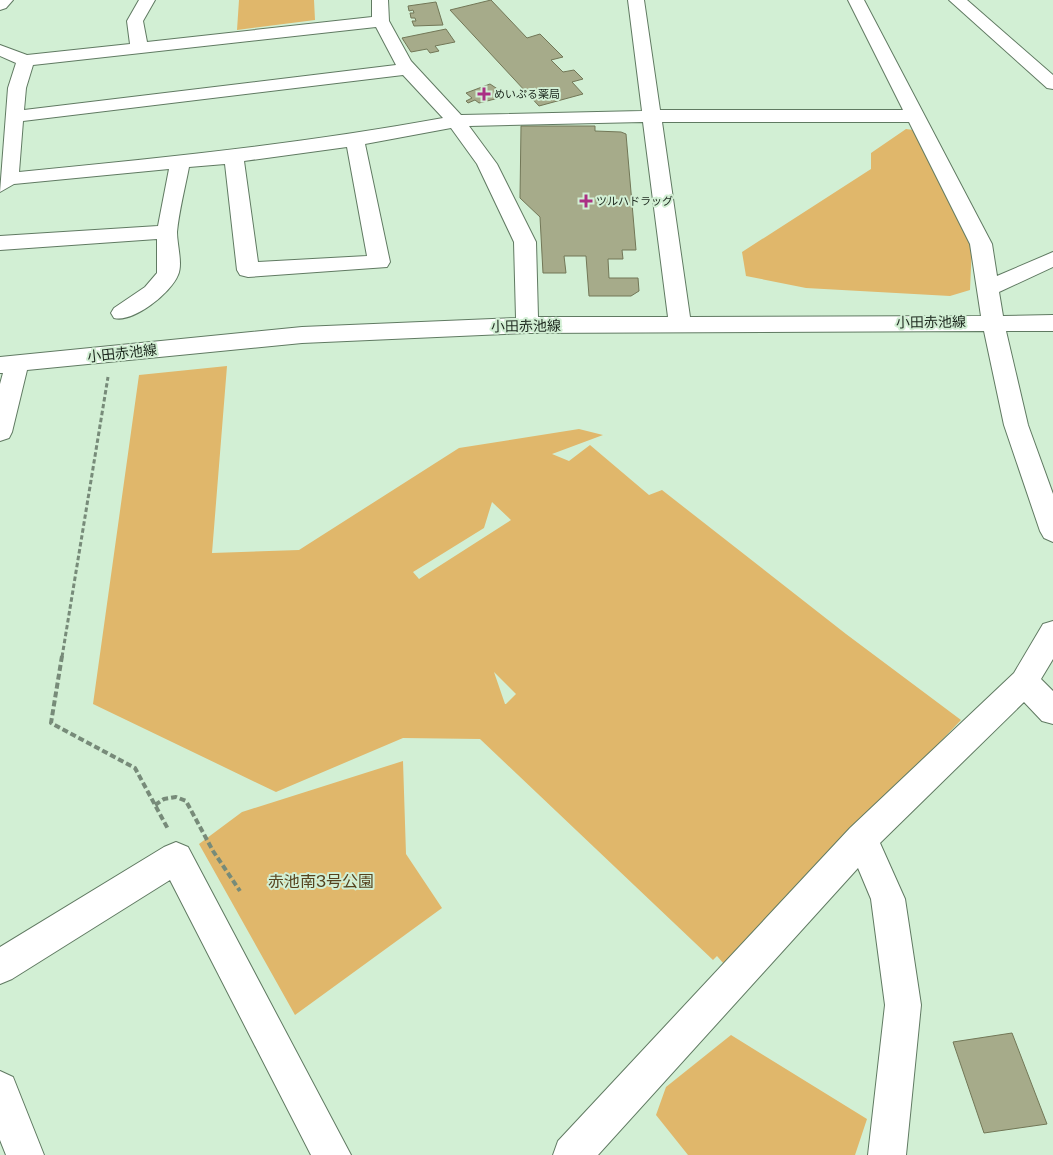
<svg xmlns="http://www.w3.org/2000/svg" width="1053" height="1155" font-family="'Public Sans','Noto Sans JP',sans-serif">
  <rect width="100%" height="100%" fill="#d2efd4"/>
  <path fill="#e0b76b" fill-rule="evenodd" d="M239,0H314L315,20L237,30Z
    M906,129L921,131L972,245L970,290L950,296L806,288L746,276L742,252L871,169V153Z
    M227,366L212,553L299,550L459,448L579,429L603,435L552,454L569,461L590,445L649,495L662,490L846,634L961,720L845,842L724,964L717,956L713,960L480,739L403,738L276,792L93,704L139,375ZM492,502L511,520L419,579L413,572L484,528ZM494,672L516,694L506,704H505Z
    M403,761L406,854L442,908L295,1015L199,844L242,812Z
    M731,1035L867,1119L855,1155H688L656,1115L666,1087Z"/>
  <path fill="#a6ab8a" stroke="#727757" d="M491,0L527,38L540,34L563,57L551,60L563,72L574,70L583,79L572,82L583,94L539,106L450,10Z
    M436,2L443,25L414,26L412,21H416L415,18H411L410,13H414L413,10L409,11L408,6Z
    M446,29L455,42L435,46L439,51L430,53L427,49L411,52L402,38Z
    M490,84L502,92L499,93L503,97L479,103L475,100L468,103L466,101L472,98L466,93Z
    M521,126H595V131L621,132L626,134L636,250H622L623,259H608L609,278H638L639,291L631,296H589L586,256H564L566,273H543L540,217L520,198Z
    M1012,1033L1047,1124L984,1133L953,1042Z"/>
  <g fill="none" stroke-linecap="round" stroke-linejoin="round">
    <defs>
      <path id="minor" d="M0,0H13L6,8L0,10Z
        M139,0H155L143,21L147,42L372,17V0H388L389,21L411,61L461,115L642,111L628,0H644L660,110H903L848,0H864L992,244L997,276L1053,252V267L999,292L1003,316L1053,315V331H1006L1028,425L1053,494V542L1044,538L1040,531L1004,425L984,331L527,333L302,343L27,370L12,432L9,438L0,441V384L3,373H0V357L302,327L516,318L514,242L477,164L451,128L365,144L390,262L387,267L248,277L240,275L237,270L225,164L189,167C185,188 179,211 177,232C177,245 183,264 178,275C171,293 133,323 114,318L111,313L114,308L145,287L157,273V239L0,250V236L158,226L169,169L14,184L0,192L8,88L16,63L0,56V45L27,55L130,44L127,21ZM376,27L396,65L24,110L26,88L33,65ZM403,75L443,118C301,144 163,158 19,172L23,121ZM643,122L668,317H538L536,242L497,164L469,126ZM662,122H909L970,244L981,316L690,317ZM347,147L367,256L258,262L244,161Z
        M949,0H967L1053,75V89L1047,88Z
        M1053,621V659L1041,679L1053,691V724L1042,721L1024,702L880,843L905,899L921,1005L906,1155H868L885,1005L871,899L858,868L598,1155H553L558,1141L850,828L1014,673L1043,624Z
        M176,842L188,847L351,1155H311L170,880L12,979L0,984V947L164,847Z
        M0,1071L13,1077L44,1155H6L0,1140Z"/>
    </defs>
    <use href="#minor" stroke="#607a62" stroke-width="2"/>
    <path stroke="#778b79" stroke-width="3" stroke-dasharray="4.5 2.5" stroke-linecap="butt" d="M62,657L108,377"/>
    <path stroke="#778b79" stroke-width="4" stroke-dasharray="6 3" stroke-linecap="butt" d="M62,656L51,723L135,768L168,829
      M155,805L164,799L176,797L186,801L213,851L240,891"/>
    <use href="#minor" fill="#fff" fill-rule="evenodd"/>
  </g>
  <g fill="#aa3084" stroke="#d2efd4" stroke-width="2">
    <path d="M481.5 86.5h5v5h5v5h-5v5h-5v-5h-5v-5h5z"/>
    <path d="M583.5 193.5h5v5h5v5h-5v5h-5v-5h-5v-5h5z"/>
  </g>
  <g text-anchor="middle" stroke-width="4" stroke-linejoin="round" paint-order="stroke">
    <g font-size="11" fill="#1c271d" stroke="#d2efd4" text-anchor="start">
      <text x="494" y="98">めいぷる薬局</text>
      <text x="596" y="205">ツルハドラッグ</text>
    </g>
    <g font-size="14" fill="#1c271d" stroke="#d2efd4">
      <text transform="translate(931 322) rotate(-1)" y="5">小田赤池線</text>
      <text transform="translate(526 326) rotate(-1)" y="5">小田赤池線</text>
      <text transform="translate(122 353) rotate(-6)" y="5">小田赤池線</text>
    </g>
    <g font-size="16" fill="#56431f" stroke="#d2efd4">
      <text x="321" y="887">赤池南3号公園</text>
    </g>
  </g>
</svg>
